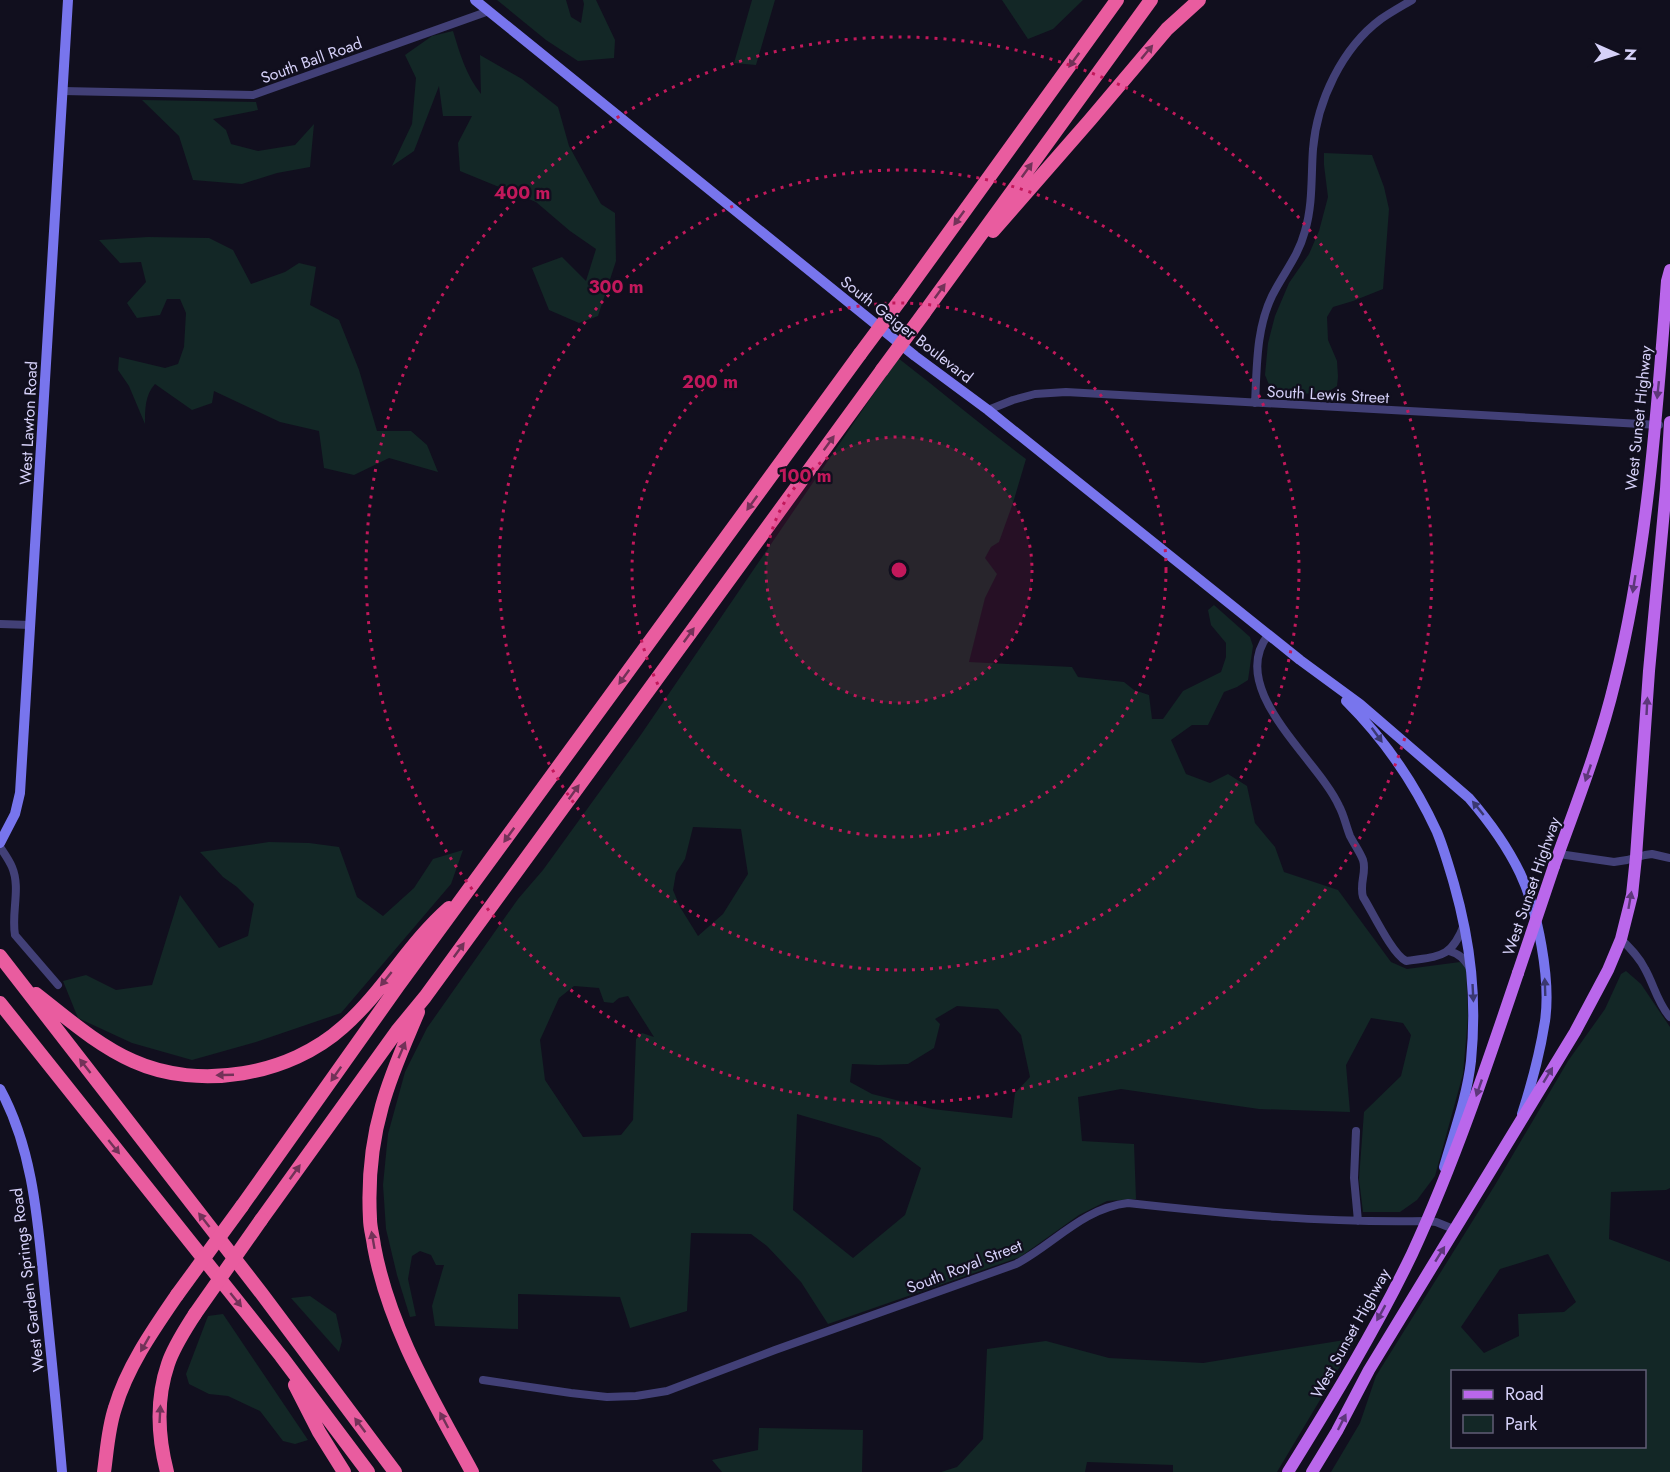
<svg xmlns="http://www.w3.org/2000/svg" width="1670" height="1472" font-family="Jost,sans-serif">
  <rect width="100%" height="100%" fill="#110f1e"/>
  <path fill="#132726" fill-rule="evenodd" d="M497,0H566L571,17L581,23L584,4L583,0H596L615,40L614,58L578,61L546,40Z
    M752,0H775L756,65L734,63Z
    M1002,0H1083L1053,29L1028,39Z
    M453,31C460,54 466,75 481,94L480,55L522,79L558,107L569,146L601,204L615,213L616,261L598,316L579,323L549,310L532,268L562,257L586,281L596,249L570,231L536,202L460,171L458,143L472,116H443L439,86L414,151L392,166L412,124L416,78L405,55L432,36Z
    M142,100L256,102L258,110L213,119L226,130L231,144L258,151L295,145L314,124L310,167L277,173L242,184L193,180L179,136Z
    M1324,153L1372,155L1384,187L1389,209L1383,289L1353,301L1333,307L1327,317L1328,340L1337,361L1338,377L1337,386L1325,394L1286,393L1272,392L1265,375L1268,343L1275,316L1289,283L1309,254L1319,231L1328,197L1324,165Z
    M148,237L209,238L233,250L251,284L285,272L299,263L316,267L310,305L339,320L359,370L377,431H411L427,445L438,472L389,458L354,475L324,468L319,431L280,422L214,391L212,403L192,410L155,384C145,395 145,409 145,424L129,386L118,370L119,357L165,368L178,364L184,347L186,313L180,299H167L160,315L137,318L127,303L146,282L141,262L120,263L99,240Z
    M898,358C941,391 982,426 1026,459L1013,503L999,542L991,547L985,558L997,574L985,598L969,662L1072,667L1078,677L1124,682L1134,690L1149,695L1152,719H1163L1183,691L1221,672L1226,657V643L1211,625L1208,610L1214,605L1250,637L1253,646L1248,680L1237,687L1224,692L1208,725H1192L1171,740L1186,774L1210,783L1228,774L1247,786L1255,823L1275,847L1284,872L1338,890L1391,962L1407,969L1460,962L1466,967L1468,1017L1463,1074L1435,1176L1417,1200L1400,1212H1363L1359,1179L1364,1112L1401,1076L1411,1035L1403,1023L1371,1018L1346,1065L1350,1112L1259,1109L1121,1089L1078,1097L1082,1141L1134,1144L1136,1199L1107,1201L1079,1215L1020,1257L828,1324L801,1282L767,1246L751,1234L691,1233L687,1311L630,1328L620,1297L518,1294V1329L435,1326L432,1306L444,1265H436L431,1255L420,1251L412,1256L408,1279L416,1316L410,1317L397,1275L386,1229L383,1185L388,1134L405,1072L427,1028L518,899L543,870L640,736ZM693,827L741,829L748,874L723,914L698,936L680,907L673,890L676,873L685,859ZM574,986L599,988L604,1002L613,1003L619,998L628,996L654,1037L642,1033L636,1039L633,1120L621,1135L583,1137L545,1080L540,1040L559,998ZM957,1006L998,1009L1021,1035L1030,1077L1015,1093L1012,1118L932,1109L872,1094L850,1082L852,1064L878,1065L908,1064L934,1048L940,1024L935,1019ZM797,1114L880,1138L921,1168L905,1215L853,1258L793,1210Z
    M269,842L309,843L339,847L357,897L383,916L414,888L433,859L463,850L451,884L341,1013L256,1042L192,1060L132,1043L78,1018L63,981L86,975L116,990L152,985L180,895L219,948L248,936L254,904L237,887L223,877L200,852Z
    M1626,971L1641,984L1670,1027V1188L1666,1190L1611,1192L1609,1239L1670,1262V1472H1331L1360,1423L1376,1376L1495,1185L1568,1061L1605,1009L1621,974ZM1548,1254L1576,1302L1564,1312L1518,1314L1519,1336L1484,1353L1461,1327L1500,1269ZM1452,1372H1644V1446H1452Z
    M310,1296L336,1314L342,1341L339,1352L291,1298Z
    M223,1314L308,1440L295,1444L283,1441L260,1411L228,1396L209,1394L189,1384L186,1374L208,1316Z
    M1357,1338L1277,1472H1173V1465L1087,1462L1085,1472H941L957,1467L983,1439L987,1349L1046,1341L1109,1358L1203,1363Z
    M759,1428L863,1430L862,1472H722L712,1460L758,1450Z"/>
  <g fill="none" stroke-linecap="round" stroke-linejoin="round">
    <path stroke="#424077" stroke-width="8" d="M63,91L253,95L489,11
      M1255,403C1257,367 1256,329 1272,296C1284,272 1298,257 1305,231C1313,204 1311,176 1313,149C1317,101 1342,48 1381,19C1391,12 1402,6 1412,0
      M988,410L1013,400L1035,394L1066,392L1659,425
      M0,624L31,625
      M1268,635C1226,690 1318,759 1339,806C1344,815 1346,826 1350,836C1354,844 1360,852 1363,860C1367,872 1359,883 1363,897C1372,911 1392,954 1406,961C1439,956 1451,959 1464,925
      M0,847C4,853 9,860 12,867C21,888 11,913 15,935L58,985
      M1559,854L1614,862L1627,860L1645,855L1652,854L1670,858
      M1621,939C1630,948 1639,957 1645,969C1654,985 1658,1004 1670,1017
      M1449,951C1460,954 1464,959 1470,968
      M1356,1131L1354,1178L1358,1221
      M483,1380L571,1393L607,1397L636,1396L667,1391L775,1350L1016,1264C1054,1244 1083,1208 1128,1203C1226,1214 1326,1223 1426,1221L1436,1222L1456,1230"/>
    <path stroke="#7875ed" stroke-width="10" d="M475,0L915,356L988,410L1300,660L1360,704L1469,798C1488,820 1507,846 1520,873C1538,911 1551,980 1545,1021C1540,1053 1532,1083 1522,1114
      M1346,701C1384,739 1415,784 1437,832C1444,849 1449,867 1454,884C1471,944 1477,999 1471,1061C1467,1097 1454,1132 1444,1167
      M0,843L15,814L20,793L68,0
      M0,1089C34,1151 38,1225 45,1294C51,1353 57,1413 62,1472"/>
    <path stroke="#ba67eb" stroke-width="12" d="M1554,866C1576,805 1600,744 1615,681C1647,553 1657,412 1667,281L1670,270
      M1288,1472C1332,1401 1376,1329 1412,1254C1454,1163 1486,1068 1518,973
      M1312,1472L1337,1431L1369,1370L1575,1032L1608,970L1621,939L1632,895L1636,857L1649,671L1666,489L1670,422"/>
    <path stroke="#e95c9f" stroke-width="14" d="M993,231L1090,120L1167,29L1199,0
      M901,299L1117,0
      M924,313L1151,0
      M0,956L262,1294L395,1472
      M36,994C67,1018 97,1045 133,1061C199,1091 290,1075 343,1027C383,992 409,943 449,908
      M0,1003L281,1356L368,1472
      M418,1012C405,1043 391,1073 382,1106C372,1141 368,1182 370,1219C370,1228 373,1237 374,1246C389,1328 433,1400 472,1472
      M242,1206L398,986L860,354
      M261,1220L397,1031L425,997L882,370
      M295,1385L319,1432L344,1472
      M104,1472C107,1451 108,1429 115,1408C127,1367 153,1330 177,1295
      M167,1472C158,1437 156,1399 168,1364C174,1346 185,1330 195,1314"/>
    <path stroke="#ba67eb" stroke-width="12" d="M1518,973L1554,866"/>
    <path stroke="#e95c9f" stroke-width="14" d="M860,354L901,299
      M882,370L924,313
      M177,1295L242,1206
      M195,1314L261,1220"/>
  </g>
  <defs><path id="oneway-solid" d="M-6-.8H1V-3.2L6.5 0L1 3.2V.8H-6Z" transform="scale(1.5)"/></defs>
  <g fill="#723258">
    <use href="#oneway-solid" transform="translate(1147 52) rotate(-50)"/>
    <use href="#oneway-solid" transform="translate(1074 60) rotate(126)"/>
    <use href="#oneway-solid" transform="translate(1027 170) rotate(-54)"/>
    <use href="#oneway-solid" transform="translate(959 218) rotate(126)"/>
    <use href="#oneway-solid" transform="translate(940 291) rotate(-54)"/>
    <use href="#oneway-solid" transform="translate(829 443) rotate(-54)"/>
    <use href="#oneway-solid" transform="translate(752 503) rotate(126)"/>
    <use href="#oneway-solid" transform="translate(689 635) rotate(-54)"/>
    <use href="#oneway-solid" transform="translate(624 677) rotate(126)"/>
    <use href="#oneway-solid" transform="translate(574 792) rotate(-54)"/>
    <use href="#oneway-solid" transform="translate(509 835) rotate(126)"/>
    <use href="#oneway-solid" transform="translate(459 950) rotate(-54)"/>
    <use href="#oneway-solid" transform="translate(386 979) rotate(129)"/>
    <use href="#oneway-solid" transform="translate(402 1050) rotate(-67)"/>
    <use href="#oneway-solid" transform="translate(85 1066) rotate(-128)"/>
    <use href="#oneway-solid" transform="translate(336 1074) rotate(125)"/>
    <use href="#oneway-solid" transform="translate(225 1075) rotate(178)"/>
    <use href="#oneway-solid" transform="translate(114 1147) rotate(51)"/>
    <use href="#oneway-solid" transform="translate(295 1172) rotate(-54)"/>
    <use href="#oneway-solid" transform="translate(204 1220) rotate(-128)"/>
    <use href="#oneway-solid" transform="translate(373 1240) rotate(-100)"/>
    <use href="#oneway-solid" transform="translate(236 1300) rotate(51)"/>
    <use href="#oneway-solid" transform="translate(145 1344) rotate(120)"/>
    <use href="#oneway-solid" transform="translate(160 1414) rotate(-87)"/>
    <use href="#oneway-solid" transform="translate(444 1420) rotate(-118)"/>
    <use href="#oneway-solid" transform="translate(360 1425) rotate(-127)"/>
  </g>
  <g fill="#5d377a">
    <use href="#oneway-solid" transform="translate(1658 390) rotate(96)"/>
    <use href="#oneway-solid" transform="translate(1634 584) rotate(99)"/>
    <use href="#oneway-solid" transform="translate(1647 706) rotate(-87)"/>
    <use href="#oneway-solid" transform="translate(1588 773) rotate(109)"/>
    <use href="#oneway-solid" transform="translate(1630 900) rotate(-80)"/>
    <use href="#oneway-solid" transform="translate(1548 1075) rotate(-59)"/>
    <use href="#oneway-solid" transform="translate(1479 1088) rotate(109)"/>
    <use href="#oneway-solid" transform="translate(1440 1254) rotate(-58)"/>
    <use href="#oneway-solid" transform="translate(1381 1313) rotate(119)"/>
    <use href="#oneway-solid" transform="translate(1342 1422) rotate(-63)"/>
  </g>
  <g fill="#3a3871">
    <use href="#oneway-solid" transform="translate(1377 735) rotate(54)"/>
    <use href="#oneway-solid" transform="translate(1478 808) rotate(-129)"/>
    <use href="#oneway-solid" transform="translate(1545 987) rotate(-92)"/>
    <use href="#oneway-solid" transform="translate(1473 993) rotate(87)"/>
  </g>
  <circle cx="899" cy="570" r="133" fill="#c2185b" fill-opacity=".12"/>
  <g fill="none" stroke="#c2185b" stroke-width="3" stroke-dasharray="3 6">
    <circle cx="899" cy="570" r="133"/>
    <circle cx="899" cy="570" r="267"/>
    <circle cx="899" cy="570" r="400"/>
    <circle cx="899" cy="570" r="533"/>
  </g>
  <g text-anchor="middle" stroke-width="4.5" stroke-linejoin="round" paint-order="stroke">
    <g font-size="16" fill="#d6d1f9" stroke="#110f1e">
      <text transform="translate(311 60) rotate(-20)" y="6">South Ball Road</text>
      <text transform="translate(907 329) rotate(38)" y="6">South Geiger Boulevard</text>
      <text transform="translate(1328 394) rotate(3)" y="6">South Lewis Street</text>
      <text transform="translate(1638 418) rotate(-84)" y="6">West Sunset Highway</text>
      <text transform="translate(28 423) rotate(-87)" y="6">West Lawton Road</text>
      <text transform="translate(1531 886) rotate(-71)" y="6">West Sunset Highway</text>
      <text transform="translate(964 1266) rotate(-21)" y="6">South Royal Street</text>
      <text transform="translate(27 1280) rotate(-97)" y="6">West Garden Springs Road</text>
      <text transform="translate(1350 1333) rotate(-61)" y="6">West Sunset Highway</text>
    </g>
  </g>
  <circle cx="899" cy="570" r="9" fill="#c2185b" stroke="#110f1e" stroke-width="3"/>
  <g font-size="18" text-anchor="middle" font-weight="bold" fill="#c2185b" stroke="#110f1e" stroke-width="4.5" stroke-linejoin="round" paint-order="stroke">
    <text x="522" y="199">400 m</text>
    <text x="616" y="293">300 m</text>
    <text x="710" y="388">200 m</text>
    <text x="805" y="482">100 m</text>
  </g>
  <rect x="1451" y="1370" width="195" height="78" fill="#110f1e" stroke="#605d76" stroke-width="1.5"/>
  <rect x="1463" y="1390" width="30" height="9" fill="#ba67eb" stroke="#605d76" stroke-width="1.5"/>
  <text x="1505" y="1400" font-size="18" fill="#d6d1f9">Road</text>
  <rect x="1463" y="1415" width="30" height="18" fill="#132726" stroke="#605d76" stroke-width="1.5"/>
  <text x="1505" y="1430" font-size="18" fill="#d6d1f9">Park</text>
  <g transform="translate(1616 54) rotate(93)" stroke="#110f1e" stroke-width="4.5" paint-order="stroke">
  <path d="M0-4.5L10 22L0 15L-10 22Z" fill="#d6d1f9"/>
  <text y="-9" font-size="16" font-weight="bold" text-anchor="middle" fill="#d6d1f9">N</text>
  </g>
</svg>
